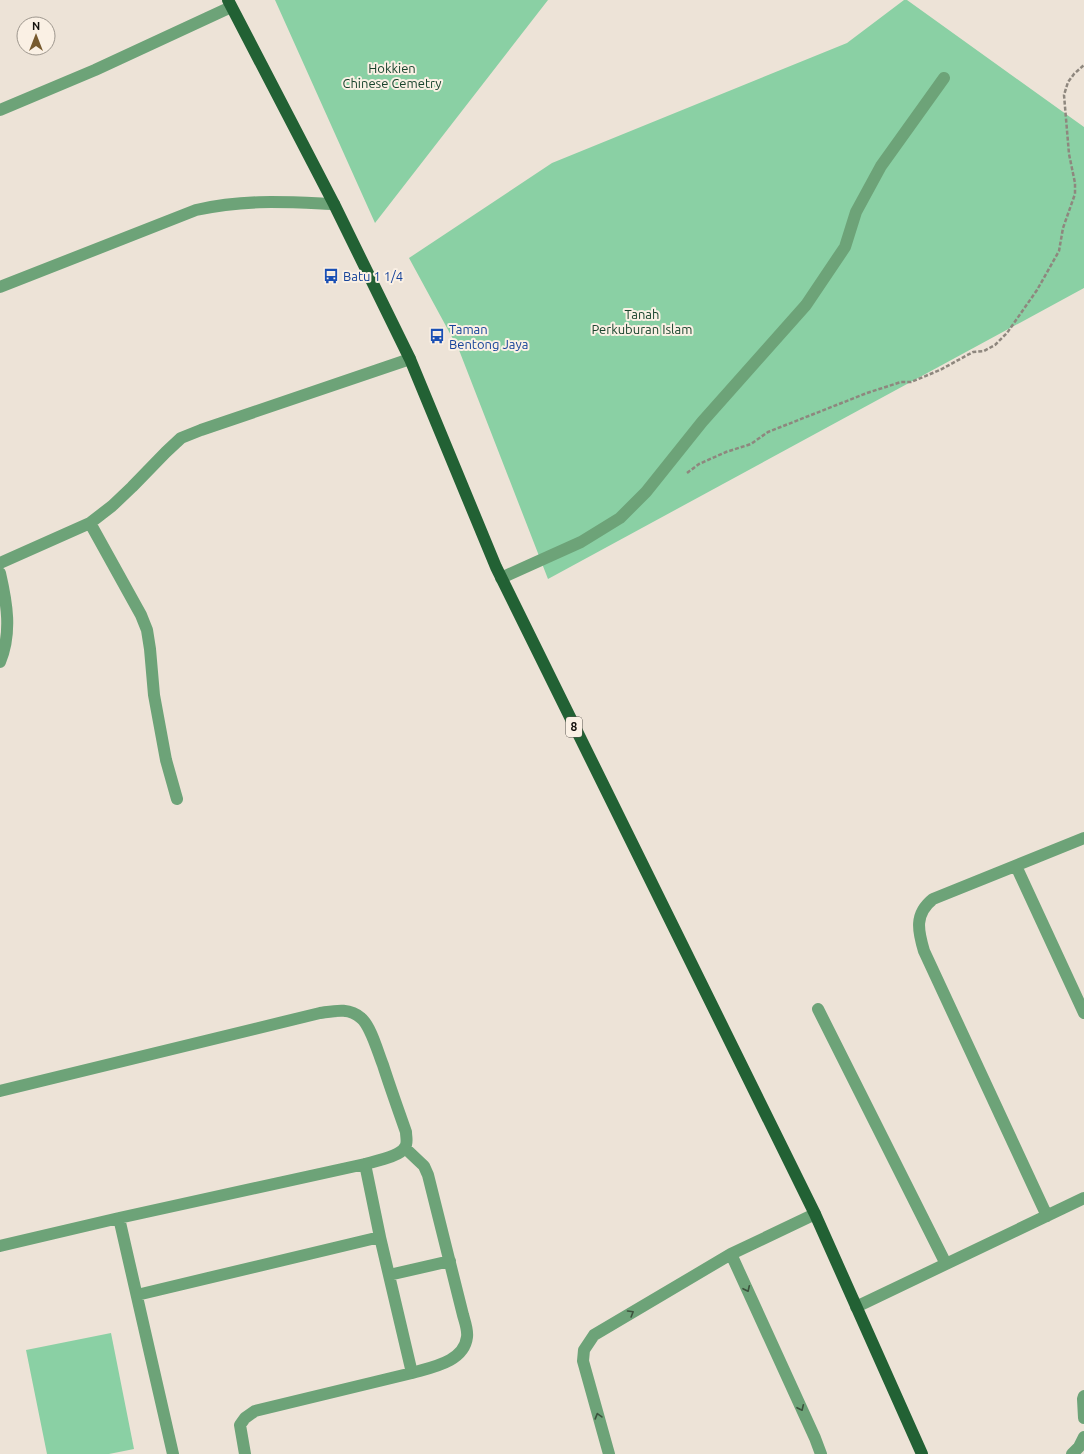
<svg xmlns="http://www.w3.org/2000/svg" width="1084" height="1454" font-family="Ubuntu,sans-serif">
  <rect width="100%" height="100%" fill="#ede3d7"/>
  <path fill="#8ad0a4" d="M275,0H548L375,223Z
    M904,0H907L1084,127V288L548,579L459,350L409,258L552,163L847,43Z
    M111,1333L134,1449L109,1454H47L26,1350Z"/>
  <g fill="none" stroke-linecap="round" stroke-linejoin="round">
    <path stroke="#8e877e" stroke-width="2.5" stroke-dasharray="4 2" stroke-linecap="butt" d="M687,473L699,464L726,452L751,444L768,432L867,393L901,382H911L940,370L973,352L984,351L995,345L1007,333L1037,290L1059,251L1063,228L1075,194V183L1069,154L1064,95L1068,82L1074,74L1084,65"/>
    <path stroke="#6da378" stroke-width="12" d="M0,110L95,70L231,7
      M0,287L196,210C245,199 285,202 334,204
      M90,523L141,615L147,630L150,649L154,695L166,760L177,799
      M0,563L90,523L112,506L132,487L166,452L181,438L201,430L410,359
      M0,573C7,603 12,633 0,662
      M501,578L581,542L620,518L646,492L702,422L806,305L845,247L856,212L881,166L944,78
      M1016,866L1084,1013
      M818,1009L946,1264
      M0,1091L320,1013C334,1011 349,1007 361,1018C371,1026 378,1053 383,1065C390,1087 398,1109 406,1132C406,1137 408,1143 405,1147C400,1157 375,1161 365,1164L119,1218L0,1246
      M405,1148L424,1166L428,1175L463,1315C465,1322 468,1330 467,1337C464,1362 432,1367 412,1373
      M1047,1216L924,951C918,931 914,914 933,899L1084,838
      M119,1218L173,1454
      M731,1254L815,1438L821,1454
      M389,1275L450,1261
      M137,1295L380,1237L365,1164
      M856,1307L1084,1198
      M1084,1396L1083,1399L1084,1418
      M245,1454L240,1425L245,1418L255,1411L412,1373L380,1237
      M609,1454L583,1361L584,1350L594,1335L731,1254L815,1214
      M1072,1454L1079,1447L1084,1437"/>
    <path stroke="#226134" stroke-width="12" d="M228,0L334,204L410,359L496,567L815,1214L922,1454"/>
  </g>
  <defs><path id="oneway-chevron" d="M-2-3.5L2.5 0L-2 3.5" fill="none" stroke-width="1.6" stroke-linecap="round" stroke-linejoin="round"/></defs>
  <g stroke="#3c533d">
    <use href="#oneway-chevron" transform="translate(747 1289) rotate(65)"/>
    <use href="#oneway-chevron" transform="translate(631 1313) rotate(-31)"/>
    <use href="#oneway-chevron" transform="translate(801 1408) rotate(65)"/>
    <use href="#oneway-chevron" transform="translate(598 1416) rotate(-106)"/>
  </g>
  <defs>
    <symbol id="bus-bare" viewBox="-9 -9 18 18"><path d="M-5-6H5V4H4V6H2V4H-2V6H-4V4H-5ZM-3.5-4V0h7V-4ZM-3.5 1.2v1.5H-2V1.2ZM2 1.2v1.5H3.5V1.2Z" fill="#1a4fb4" stroke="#faf0e4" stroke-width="2.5" paint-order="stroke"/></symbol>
  </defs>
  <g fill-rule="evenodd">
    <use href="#bus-bare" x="320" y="265" width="22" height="22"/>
    <use href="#bus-bare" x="426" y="325" width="22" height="22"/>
  </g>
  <g text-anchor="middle" stroke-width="4" stroke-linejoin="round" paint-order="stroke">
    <rect fill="#faf0e4" stroke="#59544e" stroke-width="1" x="566" y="717" width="16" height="20" rx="3"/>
    <g font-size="12" font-weight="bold" fill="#14110d">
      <text x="574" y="731">8</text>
    </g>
    <g font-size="13" fill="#18432c" stroke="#faf0e4">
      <text x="392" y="73">Hokkien<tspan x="392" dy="15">Chinese Cemetry</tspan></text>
      <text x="642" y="319">Tanah<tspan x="642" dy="15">Perkuburan Islam</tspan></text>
    </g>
    <g font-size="13" fill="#164399" stroke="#faf0e4" text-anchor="start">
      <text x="343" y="281">Batu 1 1/4</text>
      <text x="449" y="334">Taman<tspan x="449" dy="15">Bentong Jaya</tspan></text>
    </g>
  </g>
  <g transform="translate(36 36)"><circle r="19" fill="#faf0e4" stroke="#9e978e"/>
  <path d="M0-3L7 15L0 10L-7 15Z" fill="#775a2e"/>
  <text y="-6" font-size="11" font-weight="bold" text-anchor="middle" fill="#14110d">N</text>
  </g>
</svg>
